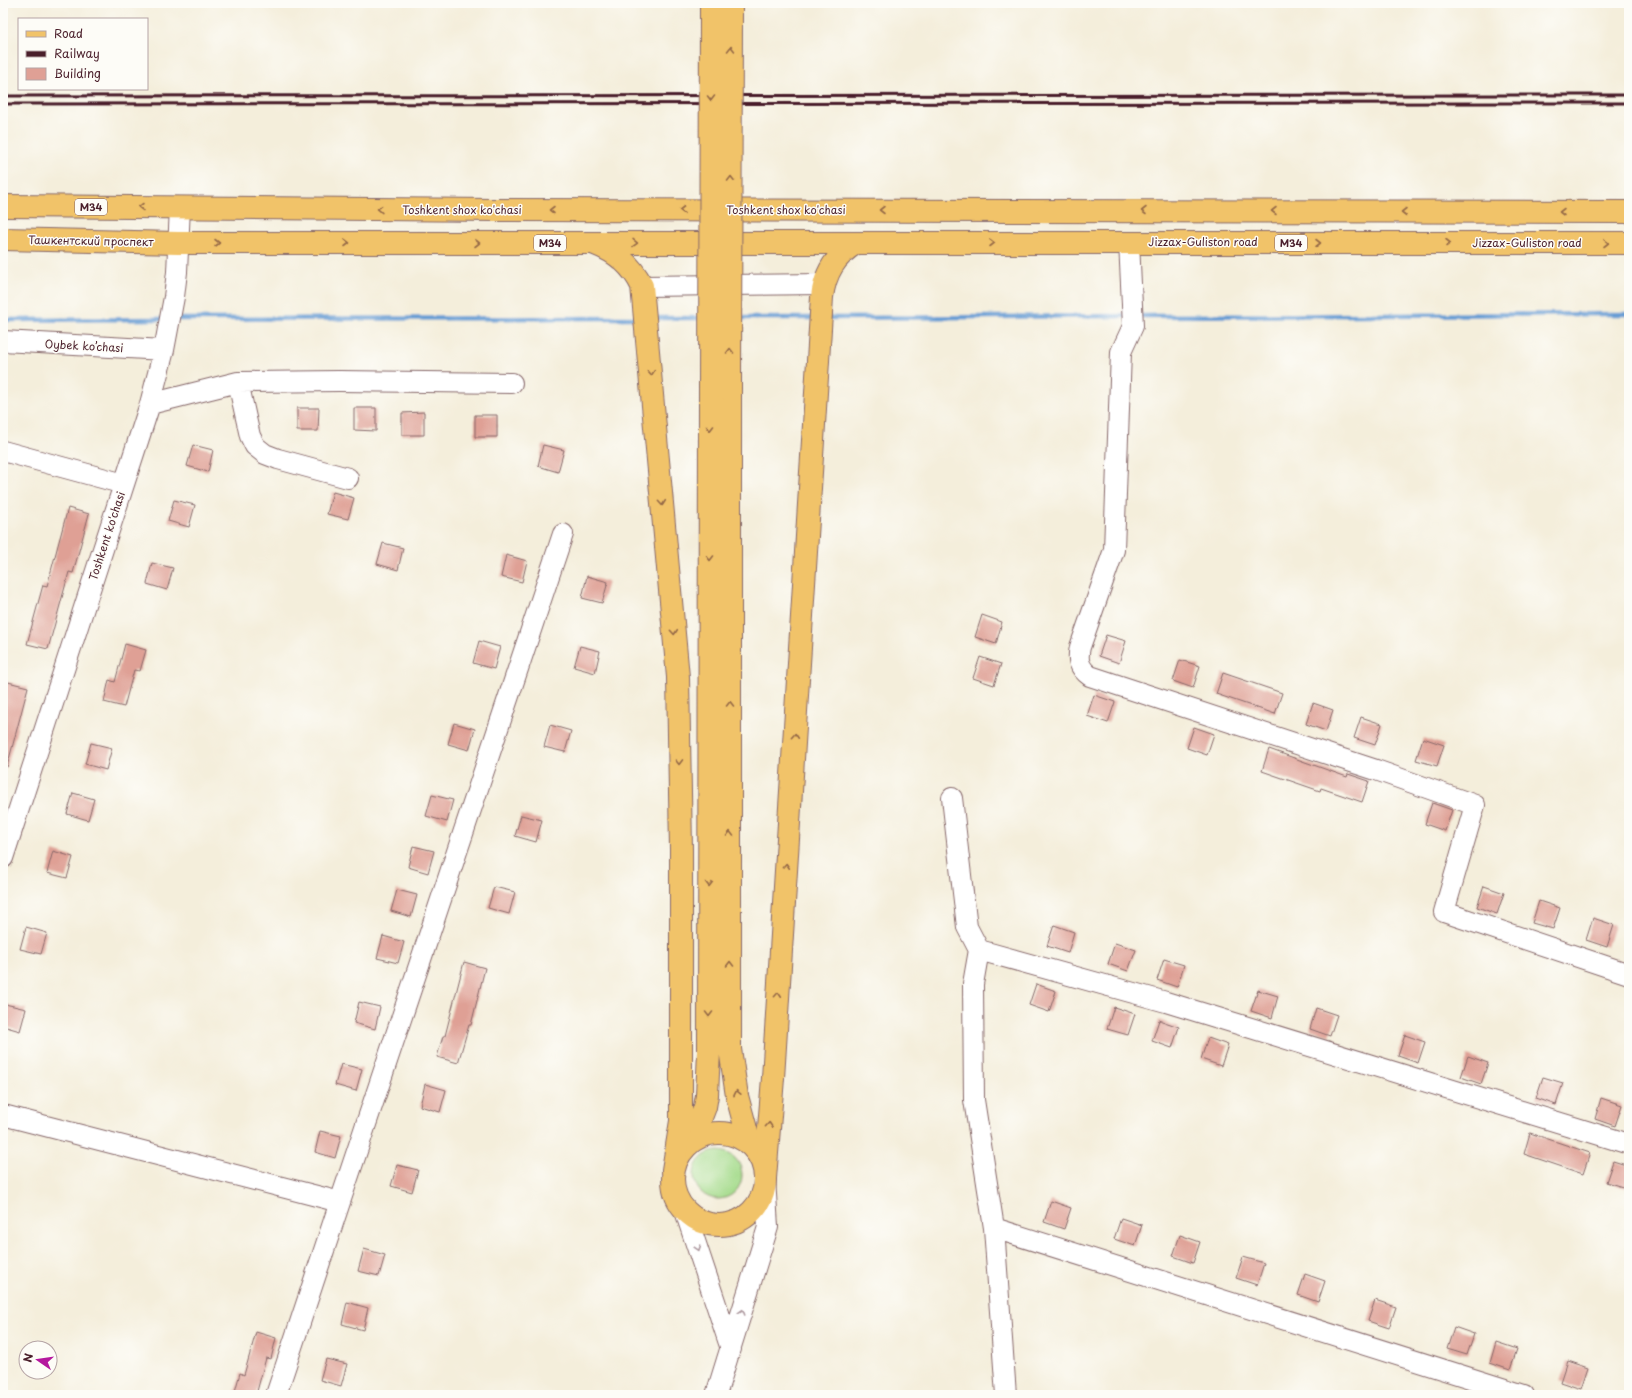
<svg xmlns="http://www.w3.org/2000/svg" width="1632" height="1398" font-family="'Playpen Sans',sans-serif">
  <rect width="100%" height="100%" fill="#fdfcf7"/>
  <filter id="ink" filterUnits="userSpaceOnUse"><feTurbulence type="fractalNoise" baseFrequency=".025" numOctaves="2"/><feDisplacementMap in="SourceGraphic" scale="8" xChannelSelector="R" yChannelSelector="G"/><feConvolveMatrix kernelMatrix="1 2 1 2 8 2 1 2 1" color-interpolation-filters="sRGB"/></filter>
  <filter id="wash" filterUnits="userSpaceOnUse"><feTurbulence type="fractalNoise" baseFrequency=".012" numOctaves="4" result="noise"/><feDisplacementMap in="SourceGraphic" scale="16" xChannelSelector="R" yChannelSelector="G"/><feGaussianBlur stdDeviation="0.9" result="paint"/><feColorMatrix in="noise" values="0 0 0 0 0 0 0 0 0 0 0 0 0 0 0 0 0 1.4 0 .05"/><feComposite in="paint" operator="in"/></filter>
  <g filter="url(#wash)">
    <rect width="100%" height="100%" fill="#f4eedb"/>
    <path fill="#a5db8c" stroke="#787d5c" d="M694 1175a24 24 0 1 1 48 0a24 24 0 1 1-48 0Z"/>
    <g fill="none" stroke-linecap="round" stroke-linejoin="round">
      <path stroke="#689dd4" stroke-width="4.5" d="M1137,316L1629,314
        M651,318H705
        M737,318H815
        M827,318L1127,316
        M175,319L639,318
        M3,320L165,319"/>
    </g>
    <g id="blocks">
      <path fill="#dfa095" d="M297,408H319L318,431H297Z
        M354,408H376V431L354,430Z
        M424,412V435H402V413Z
        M475,415H497V437H475Z
        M193,445L213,450L208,472L187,466Z
        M543,445L564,450L558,472L538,466Z
        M333,492L354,498L348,519L327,514Z
        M174,500L195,505L189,527L168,521Z
        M68,508L89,514L73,573L69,572L48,649L27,644L43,585L47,586Z
        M383,543L403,548L398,570L377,564Z
        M506,555L527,561L522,582L501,577Z
        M152,563L173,568L167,590L147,584Z
        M587,576L608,582L602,603L582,598Z
        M982,615L1002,622L996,644L975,637Z
        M1106,635L1126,641L1119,663L1099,656Z
        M479,641L500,647L494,669L473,663Z
        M125,644L146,650L140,671L134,670L124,707L104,702L109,680L115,682Z
        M580,646L600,651L595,673L574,667Z
        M980,657L1001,664L994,685L973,678Z
        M1180,660L1200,666L1193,688L1173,681Z
        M1223,673L1282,693L1275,714L1216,694Z
        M8,682L28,687L7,767H3V700Z
        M1094,695L1115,702L1108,723L1087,716Z
        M1313,703L1333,710L1326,731L1306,724Z
        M1361,717L1382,724L1375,745L1354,738Z
        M454,723L475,729L469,750L448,744Z
        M550,725L571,731L565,752L544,747Z
        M1194,727L1214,734L1207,755L1187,748Z
        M1423,738L1444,745L1437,766L1416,760Z
        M91,743L112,748L106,770L85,764Z
        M1269,749L1347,777L1348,774L1369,781L1362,802L1321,788L1320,791L1262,771Z
        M73,793L94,799L88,820L67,814Z
        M432,795L453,800L447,822L426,816Z
        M1432,803L1452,810L1445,831L1425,824Z
        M521,815L542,820L536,842L515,836Z
        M413,846L434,851L428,873L408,867Z
        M53,851L73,857L67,878L47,873Z
        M1484,886L1504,893L1497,914L1477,907Z
        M494,887L515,892L509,914L488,908Z
        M397,890L417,895L411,917L391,911Z
        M1539,901L1560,908L1553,929L1532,923Z
        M1593,918L1614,925L1607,947L1586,940Z
        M1054,925L1074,932L1068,953L1047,946Z
        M26,927L47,933L41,954L20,949Z
        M383,936L404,942L398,963L377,958Z
        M1115,943L1136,950L1128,971L1108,964Z
        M1164,959L1184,965L1177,987L1157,980Z
        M464,962L485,968L471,1025H469L458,1063L437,1057L443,1036H445Z
        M1036,984L1056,991L1049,1012L1029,1005Z
        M1258,990L1278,996L1272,1018L1251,1011Z
        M359,1002L380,1007L375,1029L354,1023Z
        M5,1004L26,1009L20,1031L3,1026V1012Z
        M1114,1007L1135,1014L1128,1035L1107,1029Z
        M1316,1008L1337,1015L1330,1036L1310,1029Z
        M1159,1020L1179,1027L1172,1048L1152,1041Z
        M1405,1035L1425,1042L1418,1063L1398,1056Z
        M1208,1038L1228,1045L1221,1066L1201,1059Z
        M1468,1056L1488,1063L1481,1084L1461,1077Z
        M341,1064L362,1069L356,1091L335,1085Z
        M1543,1077L1563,1083L1556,1105L1536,1098Z
        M425,1084L446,1090L440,1112L420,1106Z
        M1601,1098L1622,1105L1615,1126L1595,1119Z
        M320,1131L341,1136L335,1158L315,1152Z
        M1530,1133L1590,1153L1583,1174L1524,1154Z
        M1613,1161L1629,1166V1180L1626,1188L1606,1182Z
        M397,1165L418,1170L412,1192L391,1186Z
        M1051,1201L1071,1208L1064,1229L1044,1222Z
        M1121,1218L1142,1225L1135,1246L1114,1239Z
        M1180,1235L1200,1242L1193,1263L1173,1256Z
        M364,1249L385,1255L379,1276L358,1271Z
        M1243,1257L1264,1263L1257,1285L1236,1278Z
        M1305,1274L1325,1281L1318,1302L1298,1295Z
        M1375,1300L1396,1307L1389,1328L1368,1321Z
        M347,1302L368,1308L363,1330L342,1324Z
        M1454,1327L1474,1334L1467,1355L1447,1349Z
        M256,1332L276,1338L271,1359L266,1358L256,1395H234L240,1373L244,1375Z
        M1496,1342L1517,1349L1510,1370L1490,1363Z
        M326,1359L347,1364L341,1386L320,1380Z
        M1567,1361L1588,1368L1581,1389L1560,1382Z"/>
    </g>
  </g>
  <g filter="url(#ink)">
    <use href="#blocks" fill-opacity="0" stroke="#866769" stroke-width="1"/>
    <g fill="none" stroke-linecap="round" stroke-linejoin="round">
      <defs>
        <path id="minor" d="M1129,242L1133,326L1121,352L1114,550L1080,647C1077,660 1079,668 1090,676L1376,770L1475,805L1444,912L1629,974
          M642,286L824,284
          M3,341L164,350
          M238,382L250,436L255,446L265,454L278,459L348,478
          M150,404L238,382L339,381L512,383
          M3,451L124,484
          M952,798L967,927L979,950L973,984L974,1100L994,1228L1006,1395
          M3,858L150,404L164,350L174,297L177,272L180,207
          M979,950L1166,1002L1629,1144
          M3,1115L340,1202L563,534
          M685,1211L731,1349
          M994,1228L1524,1395
          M276,1395L340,1202
          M716,1395L768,1227L765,1178"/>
        <path id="major" d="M730,390V1049L737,1096L750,1144
          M673 1179a46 46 0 1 1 92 0a46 46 0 1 1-92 0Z
          M692,1141L705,1107L707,1095L709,1052L710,389"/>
        <path id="highway" d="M3,206L496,210L1629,212
          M3,239L178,243H1629
          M595,244C616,252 632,265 642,286L678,677L681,850V1121L673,1170
          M765,1178L773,1078L822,297C825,273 835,256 856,243"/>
      </defs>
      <use href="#minor" stroke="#866769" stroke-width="22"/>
      <use href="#major" stroke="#866769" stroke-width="24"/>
      <use href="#highway" stroke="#866769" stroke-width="24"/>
      <use href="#minor" stroke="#fff" stroke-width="20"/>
      <use href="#major" stroke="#f1c369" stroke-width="22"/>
      <use href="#highway" stroke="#f1c369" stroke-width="22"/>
      <path stroke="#4a1f2b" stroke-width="3" d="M3,96L1629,95
        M3,104L1629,103"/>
      <defs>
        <path id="major-bridge" d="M710,389L711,3
          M730,390L731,3"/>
      </defs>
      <use href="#major-bridge" stroke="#866769" stroke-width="24" stroke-linecap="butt"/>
      <use href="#major-bridge" stroke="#f1c369" stroke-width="22"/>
    </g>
    <defs><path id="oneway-chevron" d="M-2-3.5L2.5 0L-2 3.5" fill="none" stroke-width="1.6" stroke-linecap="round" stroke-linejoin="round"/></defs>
    <g stroke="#956947">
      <use href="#oneway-chevron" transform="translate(731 49) rotate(-90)"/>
      <use href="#oneway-chevron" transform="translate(711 98) rotate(90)"/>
      <use href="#oneway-chevron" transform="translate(731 179) rotate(-90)"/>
      <use href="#oneway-chevron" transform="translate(141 207) rotate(-180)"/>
      <use href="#oneway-chevron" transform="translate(380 209) rotate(-179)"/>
      <use href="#oneway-chevron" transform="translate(552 210) rotate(-180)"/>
      <use href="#oneway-chevron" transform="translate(682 210) rotate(-180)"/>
      <use href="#oneway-chevron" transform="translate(882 210) rotate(-180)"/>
      <use href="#oneway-chevron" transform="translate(1144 211) rotate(-180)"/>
      <use href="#oneway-chevron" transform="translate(1274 211) rotate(-180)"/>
      <use href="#oneway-chevron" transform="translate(1404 212) rotate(-180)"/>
      <use href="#oneway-chevron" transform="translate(1562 212) rotate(-180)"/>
      <use href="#oneway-chevron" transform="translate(217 243)"/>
      <use href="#oneway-chevron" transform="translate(347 243)"/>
      <use href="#oneway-chevron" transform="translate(477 243)"/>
      <use href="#oneway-chevron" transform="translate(635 243) rotate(1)"/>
      <use href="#oneway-chevron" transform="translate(992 243)"/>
      <use href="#oneway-chevron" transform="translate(1318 243)"/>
      <use href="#oneway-chevron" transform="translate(1448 243)"/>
      <use href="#oneway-chevron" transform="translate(1606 243)"/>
      <use href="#oneway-chevron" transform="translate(730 351) rotate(-90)"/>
      <use href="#oneway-chevron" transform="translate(651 373) rotate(85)"/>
      <use href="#oneway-chevron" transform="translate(710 428) rotate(90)"/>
      <use href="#oneway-chevron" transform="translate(662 503) rotate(85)"/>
      <use href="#oneway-chevron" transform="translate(710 558) rotate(90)"/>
      <use href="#oneway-chevron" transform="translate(674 632) rotate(85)"/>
      <use href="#oneway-chevron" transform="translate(730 704) rotate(-90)"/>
      <use href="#oneway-chevron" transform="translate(795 736) rotate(-86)"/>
      <use href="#oneway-chevron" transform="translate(679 762) rotate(89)"/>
      <use href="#oneway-chevron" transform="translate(730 834) rotate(-90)"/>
      <use href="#oneway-chevron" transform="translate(786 866) rotate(-86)"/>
      <use href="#oneway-chevron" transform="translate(709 884) rotate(90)"/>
      <use href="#oneway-chevron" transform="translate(730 964) rotate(-90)"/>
      <use href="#oneway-chevron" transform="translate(778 995) rotate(-86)"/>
      <use href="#oneway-chevron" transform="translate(709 1014) rotate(90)"/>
      <use href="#oneway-chevron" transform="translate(737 1093) rotate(-102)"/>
      <use href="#oneway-chevron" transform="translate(769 1125) rotate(-86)"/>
    </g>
    <g stroke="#ae9aa0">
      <use href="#oneway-chevron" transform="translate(698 1248) rotate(72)"/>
      <use href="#oneway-chevron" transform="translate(742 1312) rotate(-73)"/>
    </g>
  </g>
  <g text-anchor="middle" stroke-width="3" stroke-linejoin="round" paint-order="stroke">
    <g fill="#fdfcf7" stroke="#806168" stroke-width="1">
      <rect x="75" y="199" width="32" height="16" rx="3"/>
      <rect x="534" y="235" width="32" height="16" rx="3"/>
      <rect x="1275" y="235" width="32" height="16" rx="3"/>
    </g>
    <g font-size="10" font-weight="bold" fill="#4a1f2b">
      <text x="91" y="211">M34</text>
      <text x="550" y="247">M34</text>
      <text x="1291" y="247">M34</text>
    </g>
    <g font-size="11" fill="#4a1f2b" stroke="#fdfcf7">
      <text x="462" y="214">Toshkent shox ko'chasi</text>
      <text x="786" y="214">Toshkent shox ko'chasi</text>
      <text transform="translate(91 241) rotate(1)" y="4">Ташкентский проспект</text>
      <text x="1203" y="246">Jizzax-Guliston road</text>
      <text x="1527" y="247">Jizzax-Guliston road</text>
      <text transform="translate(84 346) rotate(3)" y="4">Oybek ko’chasi</text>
      <text transform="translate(107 536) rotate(-72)" y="4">Toshkent ko'chasi</text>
    </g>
  </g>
  <rect width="1632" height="1398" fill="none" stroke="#fdfcf7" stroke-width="16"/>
  <rect x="18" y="18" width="130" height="72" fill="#fdfcf7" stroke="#b5a4a5"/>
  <rect x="26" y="31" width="20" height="6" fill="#f1c369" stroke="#b5a4a5"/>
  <text x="54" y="38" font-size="12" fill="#4a1f2b">Road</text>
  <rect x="26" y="51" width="20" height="6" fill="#4a1f2b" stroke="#b5a4a5"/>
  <text x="54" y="58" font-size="12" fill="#4a1f2b">Railway</text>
  <rect x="26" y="68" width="20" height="12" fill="#dfa095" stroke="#b5a4a5"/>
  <text x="54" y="78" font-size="12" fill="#4a1f2b">Building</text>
  <g transform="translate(38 1360) rotate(283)"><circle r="19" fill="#fdfcf7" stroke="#b5a4a5"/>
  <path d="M0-3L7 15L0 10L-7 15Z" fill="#b5179e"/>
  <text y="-6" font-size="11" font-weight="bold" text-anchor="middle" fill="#4a1f2b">N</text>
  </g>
</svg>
